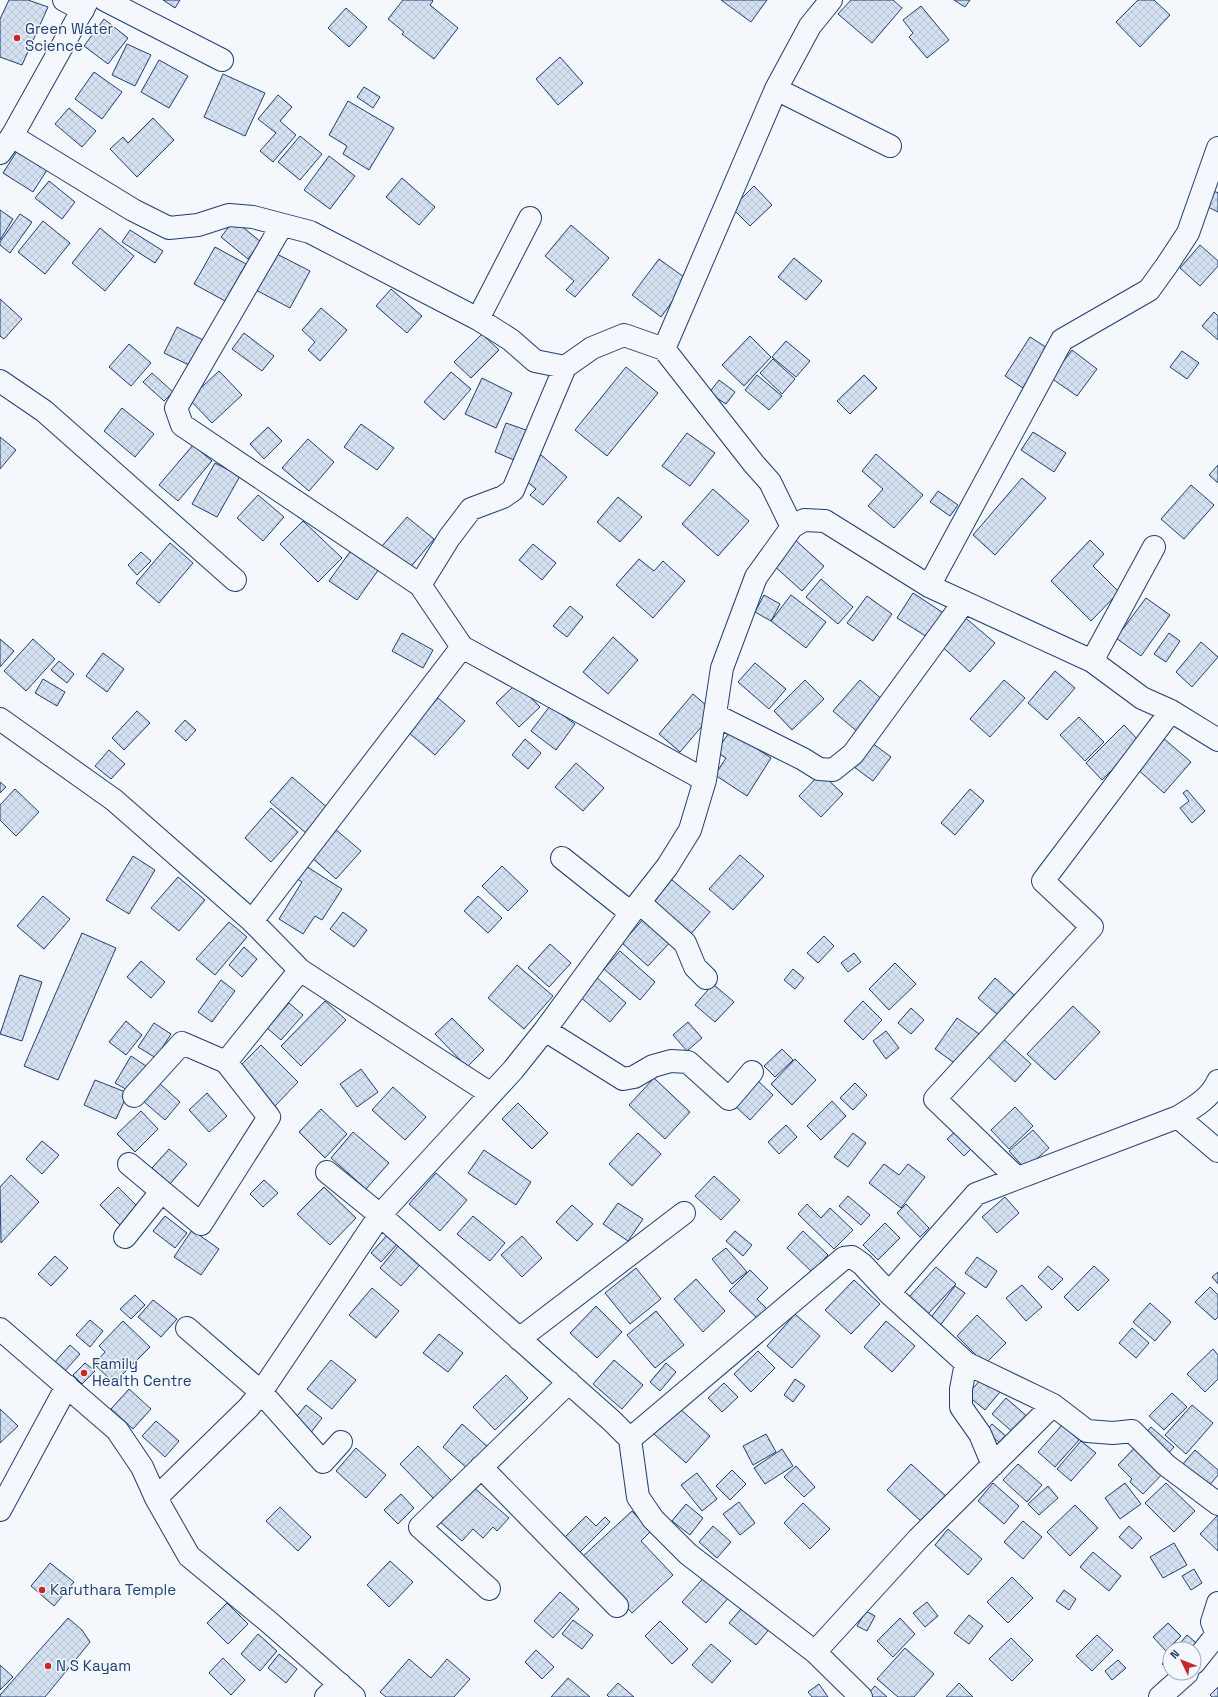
<svg xmlns="http://www.w3.org/2000/svg" width="1218" height="1697" font-family="'Space Grotesk',sans-serif">
  <defs>
    <pattern id="building-cross-hatch" width="8" height="8" patternUnits="userSpaceOnUse"><rect width="8" height="8" fill="#d5e0f0"/><path d="M0 0l8 8M0 8l8-8" fill="none" stroke="#b6c1d1"/></pattern>
  </defs>
  <rect width="100%" height="100%" fill="#f4f7fb"/>
  <path fill="url(#building-cross-hatch)" stroke="#1d3f73" d="M9,0H28L48,7L22,65L0,57V19Z
    M163,0H180L175,8Z
    M403,0H432L433,1L430,5L458,28L434,59L402,34L404,32L388,19Z
    M721,0H767L751,22Z
    M851,0H893L902,8L872,43L838,14Z
    M954,0H970L965,7Z
    M1138,0H1154L1170,15L1140,47L1116,22Z
    M921,6L949,40L927,58L909,37L913,33L903,20Z
    M346,8L367,27L349,47L328,28Z
    M104,19L128,38L108,64L84,46Z
    M127,44L151,55L135,86L112,75Z
    M560,57L583,83L558,105L536,79Z
    M159,60L188,76L169,108L141,92Z
    M94,72L122,92L102,119L75,99Z
    M223,74L265,93L245,136L204,117Z
    M364,87L380,97L373,108L357,97Z
    M278,95L292,107L280,121L296,135L273,162L260,151L276,133L258,119Z
    M348,101L394,128L369,170L343,154L347,146L329,135Z
    M69,108L96,131L82,147L55,124Z
    M153,118L174,140L137,177L110,149L123,137L128,143Z
    M300,136L322,154L300,180L278,162Z
    M17,151L47,170L33,192L3,173Z
    M329,156L355,176L330,209L304,190Z
    M402,178L435,207L419,225L386,197Z
    M49,181L75,202L62,219L35,198Z
    M754,186L772,205L750,226L732,208Z
    M1214,191L1218,193V212L1206,206Z
    M0,210L13,219L0,240Z
    M20,214L32,222L10,253L0,245V242Z
    M234,220L261,242L248,259L221,237Z
    M43,221L70,243L45,274L18,252Z
    M571,225L609,258L575,297L566,290L574,281L545,256Z
    M100,228L134,256L105,291L72,263Z
    M130,230L163,251L155,263L122,242Z
    M1200,245L1218,261V266L1200,286L1180,268Z
    M215,247L246,264L225,301L194,284Z
    M273,252L310,271L290,308L254,289Z
    M794,258L822,281L806,300L778,277Z
    M659,259L688,280L661,317L632,295Z
    M391,289L422,316L407,333L376,306Z
    M0,299L22,319L4,339L0,336Z
    M321,308L347,330L320,361L308,350L315,342L302,330Z
    M1214,312L1218,316V340L1202,326Z
    M177,327L203,340L191,366L164,353Z
    M244,333L274,356L262,371L232,349Z
    M482,334L499,350L471,378L454,362Z
    M750,336L771,357L744,386L722,365Z
    M1030,337L1052,351L1026,390L1005,376Z
    M786,341L810,361L796,377L772,357Z
    M129,344L151,363L131,386L109,367Z
    M1072,350L1097,369L1077,396L1051,378Z
    M1182,351L1199,363L1187,379L1170,367Z
    M773,359L795,379L782,394L760,373Z
    M626,367L658,393L607,456L575,430Z
    M219,371L242,395L212,423L189,399Z
    M451,372L471,389L444,420L424,402Z
    M152,373L173,392L164,401L143,382Z
    M757,375L782,396L769,410L745,390Z
    M864,375L877,388L850,414L837,401Z
    M482,378L512,393L496,428L465,414Z
    M719,380L735,392L726,404L709,393Z
    M122,408L154,434L135,457L104,431Z
    M506,423L526,430L514,460L495,452Z
    M361,424L394,448L377,470L344,447Z
    M268,427L282,441L264,459L250,444Z
    M1033,432L1066,453L1054,472L1021,450Z
    M687,433L715,453L690,486L662,466Z
    M0,437L16,450L0,469Z
    M308,439L334,462L309,491L282,468Z
    M193,445L212,461L178,501L159,485Z
    M876,454L923,495L894,528L868,506L883,489L862,471Z
    M541,455L567,477L543,505L530,495L536,489L522,478Z
    M215,463L240,476L217,517L192,504Z
    M1218,465V483L1209,475Z
    M1022,478L1046,498L995,555L973,535Z
    M1191,485L1214,505L1184,539L1161,519Z
    M713,489L749,521L718,556L682,524Z
    M938,491L958,505L950,516L930,502Z
    M258,495L284,517L263,541L237,518Z
    M618,497L642,517L620,542L597,522Z
    M407,517L434,539L409,569L382,546Z
    M303,521L342,558L318,582L280,544Z
    M793,538L824,566L802,591L771,563Z
    M1090,540L1104,554L1093,566L1119,592L1091,621L1051,581Z
    M170,543L193,563L159,603L136,583Z
    M533,544L556,563L542,580L519,560Z
    M352,549L379,569L357,600L329,581Z
    M141,552L151,561L137,575L128,565Z
    M639,559L654,571L663,561L685,581L653,618L616,585Z
    M821,579L853,607L838,624L806,597Z
    M913,593L948,616L932,640L897,618Z
    M764,595L780,604L771,621L755,612Z
    M791,595L826,622L806,648L771,621Z
    M867,596L892,614L873,641L847,623Z
    M1146,598L1170,615L1141,656L1116,638Z
    M570,606L583,617L567,637L553,626Z
    M962,615L995,643L970,672L938,643Z
    M402,633L433,650L423,668L392,651Z
    M1169,633L1180,641L1166,662L1154,654Z
    M613,637L638,660L608,694L583,672Z
    M0,639L14,651L0,667Z
    M33,639L55,659L26,691L4,671Z
    M1201,642L1218,657L1192,687L1176,672Z
    M103,653L124,669L107,692L86,676Z
    M59,661L74,674L67,683L51,670Z
    M755,663L786,689L769,709L738,682Z
    M1055,671L1075,688L1047,720L1028,703Z
    M43,679L65,692L57,706L35,693Z
    M805,680L824,699L792,730L774,711Z
    M860,680L885,702L859,733L833,711Z
    M1004,680L1025,698L990,737L970,719Z
    M517,683L540,707L519,727L496,703Z
    M693,694L714,712L680,752L659,734Z
    M438,698L465,721L435,755L408,732Z
    M550,706L575,724L556,750L531,731Z
    M137,711L150,723L124,750L112,738Z
    M1079,717L1104,742L1085,761L1060,735Z
    M185,720L196,730L186,741L175,731Z
    M1124,725L1140,742L1102,780L1086,763Z
    M730,731L771,758L747,796L715,775L726,758L716,752Z
    M1162,737L1191,762L1164,793L1135,767Z
    M525,739L541,753L528,769L512,755Z
    M868,740L891,757L873,781L850,764Z
    M109,750L125,764L111,779L95,766Z
    M576,763L604,788L583,811L555,787Z
    M821,773L843,794L821,817L799,796Z
    M292,777L329,809L307,834L270,802Z
    M0,782L6,787L0,793Z
    M15,789L39,812L16,836L0,820V805Z
    M970,789L984,801L955,835L941,823Z
    M1187,790L1205,811L1192,823L1180,808L1189,801L1183,793Z
    M271,808L298,832L271,862L245,838Z
    M335,829L361,851L336,879L311,857Z
    M740,855L764,876L733,910L709,889Z
    M133,856L155,870L129,914L106,900Z
    M301,863L342,889L322,920L315,916L303,934L279,919L302,882L293,876Z
    M502,866L528,891L508,911L482,886Z
    M178,877L205,900L179,931L151,908Z
    M671,879L710,912L690,935L652,901Z
    M43,896L70,919L44,949L17,926Z
    M478,896L502,918L488,933L464,911Z
    M343,912L367,930L354,947L330,929Z
    M647,915L673,939L648,966L622,943Z
    M229,922L247,937L215,975L196,959Z
    M82,933L116,948L58,1080L24,1066Z
    M824,936L834,946L818,963L807,953Z
    M550,944L571,963L549,987L528,968Z
    M244,947L257,959L242,977L229,965Z
    M620,951L655,982L640,1000L604,969Z
    M854,953L861,962L848,972L841,963Z
    M141,961L165,982L151,998L127,977Z
    M895,963L916,984L889,1010L869,989Z
    M517,965L553,996L524,1029L488,998Z
    M793,969L804,978L795,989L784,980Z
    M20,975L42,982L22,1041L0,1034Z
    M596,977L626,1003L610,1022L579,996Z
    M995,978L1022,1002L1005,1021L978,998Z
    M221,980L235,991L212,1022L198,1012Z
    M713,984L734,1002L715,1022L695,1005Z
    M325,1001L346,1020L301,1066L281,1046Z
    M863,1001L882,1020L863,1040L844,1021Z
    M289,1003L303,1015L281,1040L267,1028Z
    M1073,1006L1100,1032L1055,1080L1027,1054Z
    M911,1008L924,1020L911,1034L898,1023Z
    M452,1018L484,1050L467,1067L435,1034Z
    M957,1018L982,1036L960,1067L935,1049Z
    M126,1021L142,1035L126,1055L109,1042Z
    M688,1022L702,1038L687,1051L673,1035Z
    M154,1023L171,1034L156,1058L138,1047Z
    M886,1031L899,1048L886,1059L873,1041Z
    M1000,1036L1031,1064L1015,1082L985,1054Z
    M261,1045L298,1082L274,1107L236,1070Z
    M782,1049L793,1060L775,1077L764,1066Z
    M131,1056L146,1066L131,1092L115,1083Z
    M795,1059L816,1080L792,1105L771,1084Z
    M361,1069L378,1092L357,1107L340,1084Z
    M654,1078L690,1112L665,1139L629,1105Z
    M95,1080L128,1093L116,1119L84,1105Z
    M757,1080L773,1095L750,1120L734,1105Z
    M158,1082L180,1102L165,1120L142,1100Z
    M855,1083L867,1095L853,1110L840,1098Z
    M393,1087L426,1117L405,1140L372,1110Z
    M207,1093L227,1116L209,1132L189,1110Z
    M832,1101L846,1116L821,1140L807,1126Z
    M518,1103L548,1133L532,1149L502,1119Z
    M1015,1107L1033,1126L1009,1149L991,1130Z
    M321,1109L347,1134L325,1158L299,1132Z
    M141,1111L158,1129L135,1152L117,1134Z
    M786,1125L797,1137L779,1154L768,1142Z
    M960,1127L976,1144L964,1156L947,1139Z
    M1033,1130L1049,1148L1025,1169L1009,1151Z
    M353,1132L389,1163L366,1189L331,1158Z
    M638,1133L661,1154L632,1186L609,1164Z
    M853,1133L866,1143L848,1167L834,1157Z
    M42,1141L59,1155L42,1174L26,1159Z
    M169,1149L187,1164L170,1184L152,1168Z
    M484,1150L531,1182L516,1205L468,1173Z
    M884,1164L899,1175L908,1164L925,1177L901,1208L869,1183Z
    M436,1173L467,1200L440,1231L409,1204Z
    M11,1175L39,1202L1,1243L0,1187Z
    M714,1176L740,1200L721,1220L695,1196Z
    M264,1180L278,1193L263,1207L250,1194Z
    M118,1187L142,1211L124,1229L100,1205Z
    M324,1187L356,1218L330,1245L297,1214Z
    M848,1196L870,1215L861,1225L839,1206Z
    M1005,1197L1019,1213L997,1233L982,1217Z
    M618,1203L643,1219L628,1241L603,1224Z
    M807,1204L821,1218L830,1208L853,1230L834,1249L798,1214Z
    M906,1204L929,1228L920,1237L897,1213Z
    M572,1205L593,1224L577,1241L556,1222Z
    M165,1216L187,1233L175,1248L153,1231Z
    M473,1216L505,1243L490,1261L457,1234Z
    M885,1223L900,1238L878,1260L863,1245Z
    M192,1230L219,1249L201,1275L174,1257Z
    M735,1231L752,1245L743,1256L726,1241Z
    M803,1231L828,1255L812,1272L787,1248Z
    M389,1233L399,1242L381,1262L371,1253Z
    M522,1236L542,1258L522,1277L501,1255Z
    M403,1240L425,1259L401,1286L380,1268Z
    M726,1248L747,1272L732,1284L712,1259Z
    M55,1256L68,1268L51,1286L38,1274Z
    M977,1257L997,1271L986,1288L965,1273Z
    M1048,1266L1063,1279L1052,1290L1038,1277Z
    M1094,1266L1109,1280L1078,1311L1064,1297Z
    M936,1267L956,1284L928,1314L909,1297Z
    M636,1268L661,1299L630,1324L605,1293Z
    M750,1270L768,1288L757,1299L770,1312L761,1322L729,1291Z
    M1218,1272V1284L1212,1277Z
    M696,1279L725,1311L703,1332L674,1299Z
    M854,1280L880,1304L851,1334L825,1310Z
    M1022,1285L1042,1307L1026,1321L1006,1298Z
    M955,1286L965,1293L939,1327L929,1320Z
    M1210,1287L1218,1295V1317L1215,1320L1195,1302Z
    M372,1288L399,1311L376,1338L349,1315Z
    M135,1295L145,1305L131,1319L120,1309Z
    M153,1300L177,1319L161,1337L138,1317Z
    M1150,1303L1171,1322L1155,1341L1133,1322Z
    M596,1306L622,1332L597,1358L570,1333Z
    M656,1311L684,1345L655,1368L627,1335Z
    M795,1314L820,1336L792,1368L767,1346Z
    M977,1315L1006,1343L985,1364L957,1336Z
    M90,1320L103,1331L90,1347L76,1335Z
    M123,1321L150,1347L114,1383L94,1364L105,1352L99,1346Z
    M886,1321L915,1346L892,1372L864,1347Z
    M1132,1328L1149,1343L1136,1358L1119,1343Z
    M439,1334L463,1353L448,1372L423,1353Z
    M70,1345L80,1354L64,1372L54,1363Z
    M1213,1349L1218,1355V1379L1205,1392L1187,1374Z
    M758,1351L775,1368L751,1392L734,1374Z
    M331,1360L356,1380L332,1409L307,1389Z
    M614,1360L643,1385L622,1409L593,1384Z
    M85,1363L95,1371L82,1384L73,1375Z
    M666,1363L676,1372L660,1391L650,1382Z
    M506,1375L528,1398L495,1430L473,1407Z
    M983,1377L1000,1392L985,1410L967,1395Z
    M795,1379L805,1386L793,1402L784,1395Z
    M724,1383L738,1397L722,1412L708,1398Z
    M129,1389L151,1409L133,1429L111,1409Z
    M1172,1393L1187,1407L1164,1430L1149,1416Z
    M1006,1398L1029,1418L1015,1434L992,1414Z
    M306,1405L322,1418L309,1435L292,1422Z
    M1192,1405L1213,1423L1186,1454L1165,1435Z
    M678,1407L710,1436L686,1463L654,1434Z
    M0,1409L18,1426L0,1443Z
    M156,1421L179,1441L165,1457L142,1436Z
    M462,1424L488,1447L468,1469L443,1447Z
    M992,1424L1007,1437L1001,1444L986,1431Z
    M1062,1425L1079,1440L1055,1467L1038,1452Z
    M1151,1427L1174,1447L1167,1455L1144,1435Z
    M766,1434L776,1452L753,1465L743,1446Z
    M1081,1441L1096,1453L1071,1481L1057,1469Z
    M1141,1441L1169,1467L1143,1494L1130,1482L1132,1479L1118,1465Z
    M418,1446L453,1482L435,1500L400,1464Z
    M356,1448L386,1475L366,1498L336,1471Z
    M782,1449L793,1466L765,1484L754,1468Z
    M1195,1450L1218,1470V1475L1208,1487L1182,1465Z
    M911,1464L947,1497L923,1523L887,1490Z
    M1018,1464L1042,1485L1027,1502L1003,1480Z
    M796,1466L815,1487L804,1497L784,1477Z
    M732,1470L746,1484L730,1500L716,1486Z
    M697,1473L717,1499L702,1511L681,1485Z
    M993,1483L1019,1506L1004,1524L978,1501Z
    M1125,1483L1141,1504L1120,1519L1105,1498Z
    M1166,1483L1195,1511L1174,1532L1145,1503Z
    M472,1486L509,1518L497,1531L493,1527L483,1538L473,1529L462,1541L440,1522Z
    M1048,1486L1058,1498L1039,1515L1028,1504Z
    M401,1494L414,1508L398,1524L384,1510Z
    M739,1502L755,1523L740,1535L723,1514Z
    M803,1503L830,1529L810,1549L784,1523Z
    M686,1504L703,1518L690,1535L672,1521Z
    M1075,1505L1098,1528L1070,1556L1047,1532Z
    M280,1507L311,1537L298,1551L266,1521Z
    M632,1511L651,1531L641,1541L673,1575L632,1613L581,1558Z
    M1218,1515V1551L1200,1534Z
    M586,1516L596,1526L605,1517L610,1522L580,1552L565,1537Z
    M1023,1521L1042,1537L1023,1559L1004,1542Z
    M713,1526L731,1542L717,1558L699,1542Z
    M1129,1526L1142,1538L1132,1549L1119,1537Z
    M948,1529L982,1559L968,1575L935,1545Z
    M1174,1543L1187,1565L1163,1578L1150,1557Z
    M1093,1552L1121,1576L1109,1591L1080,1567Z
    M390,1561L413,1582L389,1607L367,1585Z
    M50,1563L74,1582L54,1606L31,1586Z
    M1194,1569L1202,1583L1191,1590L1182,1576Z
    M707,1574L731,1595L706,1623L682,1602Z
    M1012,1577L1033,1598L1008,1623L987,1602Z
    M1064,1590L1076,1599L1069,1610L1056,1601Z
    M560,1592L579,1609L553,1638L534,1621Z
    M927,1602L938,1616L925,1627L913,1613Z
    M227,1603L248,1624L228,1644L207,1623Z
    M746,1603L772,1626L756,1645L729,1623Z
    M866,1611L875,1616L867,1631L857,1626Z
    M969,1615L983,1626L969,1644L954,1633Z
    M68,1618L82,1630L90,1642L45,1697H0V1695Z
    M900,1618L915,1634L893,1657L877,1641Z
    M573,1620L593,1635L582,1649L562,1634Z
    M660,1621L688,1649L672,1664L645,1636Z
    M1168,1623L1181,1636L1166,1651L1153,1637Z
    M258,1634L277,1651L260,1671L241,1654Z
    M1097,1635L1113,1650L1092,1671L1076,1656Z
    M1187,1635L1201,1647L1194,1649H1175Z
    M1011,1638L1033,1660L1012,1681L989,1659Z
    M711,1644L731,1661L712,1683L692,1665Z
    M905,1648L934,1674L914,1697H898L877,1679Z
    M536,1650L554,1667L542,1679L525,1662Z
    M279,1654L297,1669L286,1683L268,1668Z
    M1170,1655V1671L1162,1664Z
    M223,1658L245,1680L231,1695L209,1673Z
    M409,1659L431,1678L447,1659L470,1679L454,1697H386L380,1692Z
    M1118,1660L1126,1668L1112,1680L1105,1671Z
    M0,1665L13,1677L0,1690Z
    M568,1678L590,1697H551Z
    M618,1683L634,1697H609L607,1695Z
    M959,1683L973,1697H946Z
    M819,1684L828,1697H812L808,1692Z
    M875,1686L887,1697H865Z
    M1218,1687V1697H1212L1210,1695Z"/>
  <g fill="none" stroke-linecap="round" stroke-linejoin="round">
    <defs>
      <path id="minor" d="M64,0L83,10
        M105,0L222,60
        M776,89L890,146
        M12,136L133,210L169,228L198,225L229,215L253,217L310,232L478,319L511,340L535,361L565,367L592,348L624,335L664,349L754,464L770,482L792,527L804,520L825,521L929,586L1092,661L1142,698L1171,711L1218,740
        M282,225L176,408L182,425L420,585L462,647L705,780
        M478,319L530,218
        M664,349L776,89L810,26L831,0
        M0,381L44,411L235,580
        M420,585L449,538L471,509L503,497L513,490L565,367
        M929,586L1062,340L1149,290L1167,265L1188,233L1218,148
        M1092,661L1154,547
        M715,715L803,759L819,769L833,770L853,754L964,602
        M0,719L114,800L252,921L300,970L491,1094
        M562,858L631,913
        M640,903L685,943L695,967L706,978
        M252,921L462,647
        M545,1030L623,1079L634,1077L653,1066L671,1061L688,1062L729,1099L752,1072
        M134,1096L182,1043L226,1062
        M1178,1117L1218,1151
        M129,1164L201,1224L269,1117L226,1062L300,970
        M327,1172L380,1215L612,1421L630,1439L638,1497L653,1519L688,1554L815,1652L861,1697
        M1017,1178L935,1099L1092,927L1043,881L1171,711
        M125,1237L161,1192
        M889,1293L976,1194L1178,1117C1193,1108 1211,1098 1218,1081
        M187,1328L261,1392L323,1462L341,1442
        M0,1329L117,1430L142,1467L156,1498L249,1407L261,1392L380,1215L513,1070L545,1030L631,913L667,867L690,830L705,780L722,668L756,577L792,527
        M519,1339L684,1213
        M966,1363L961,1389V1407L980,1434L993,1465
        M630,1439L844,1258L852,1257L862,1264L889,1293L966,1363L1053,1405L1087,1431L1113,1433L1132,1431L1166,1465L1218,1504
        M481,1467L617,1606
        M156,1498L189,1556L270,1623L354,1697
        M0,1510L67,1386
        M489,1589L420,1527L569,1382
        M815,1652L918,1539L1053,1405
        M1194,1663L1217,1634L1212,1622L1218,1603
        M326,1697L340,1684
        M1160,1697L1187,1673"/>
      <path id="major" d="M0,153L12,136L88,0"/>
    </defs>
    <use href="#minor" stroke="#1d3f73" stroke-width="24"/>
    <use href="#major" stroke="#1d3f73" stroke-width="24"/>
    <use href="#minor" stroke="#f4f7fb" stroke-width="22"/>
    <use href="#major" stroke="#f4f7fb" stroke-width="22"/>
  </g>
  <g fill="#c62828" stroke="#f4f7fb" stroke-width="1.5">
    <circle cx="17" cy="38" r="4"/>
    <circle cx="84" cy="1373" r="4"/>
    <circle cx="42" cy="1590" r="4"/>
    <circle cx="48" cy="1666" r="4"/>
  </g>
  <g text-anchor="middle" stroke-width="3" stroke-linejoin="round" paint-order="stroke">
    <g font-size="15" fill="#1d3f73" stroke="#f4f7fb" text-anchor="start">
      <text x="25" y="34">Green Water<tspan x="25" dy="17">Science</tspan></text>
      <text x="92" y="1369">Family<tspan x="92" dy="17">Health Centre</tspan></text>
      <text x="50" y="1595">Karuthara Temple</text>
      <text x="56" y="1671">N S Kayam</text>
    </g>
  </g>
  <g transform="translate(1182 1661) rotate(313)"><circle r="19" fill="#f4f7fb" stroke="#9eadc5"/>
  <path d="M0-3L7 15L0 10L-7 15Z" fill="#c62828"/>
  <text y="-6" font-size="11" font-weight="bold" text-anchor="middle" fill="#1d3f73">N</text>
  </g>
</svg>
